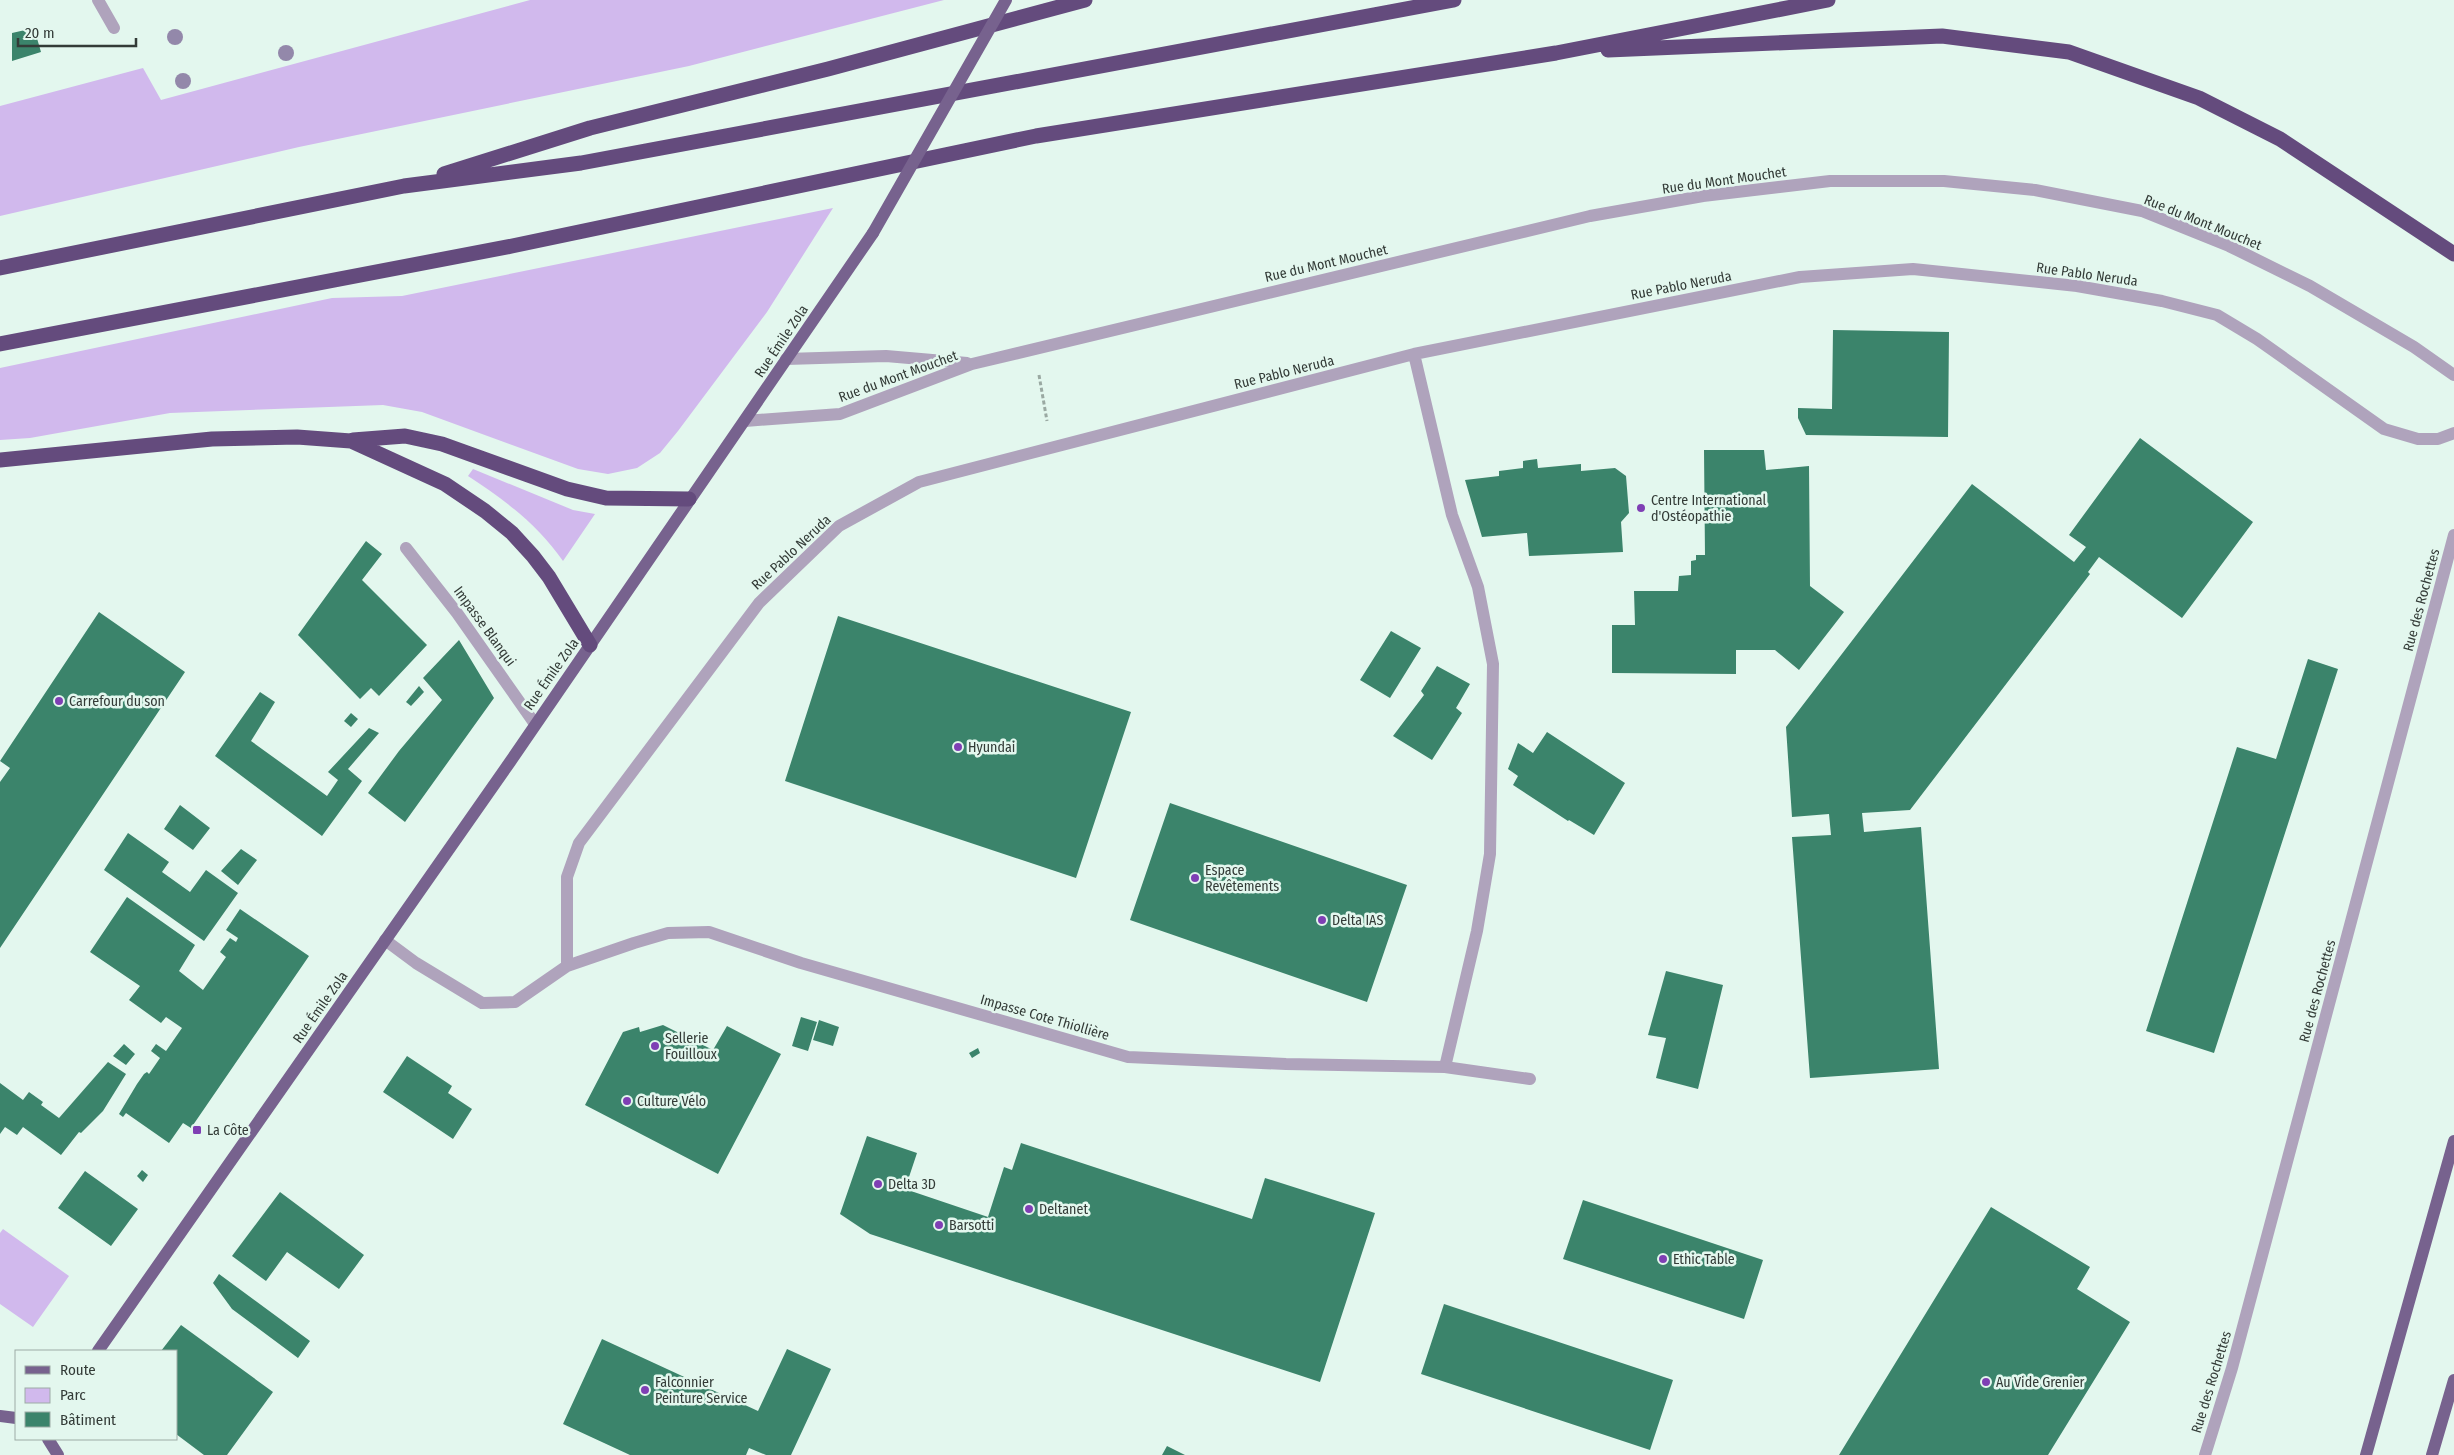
<svg xmlns="http://www.w3.org/2000/svg" width="2454" height="1455" font-family="'Fira Sans Condensed',sans-serif">
  <rect width="100%" height="100%" fill="#e3f7ee"/>
  <path fill="#d1b9ed" d="M530,0H944L689,66L299,147L0,216V106L143,68L161,100Z
    M833,208L767,312L678,431L660,453L637,468L608,474L578,469L422,412L383,405L170,413L30,438L0,440V368L332,298L402,296Z
    M473,469L573,510L595,514L563,561C538,525 505,500 468,476Z
    M3,1229L69,1276L33,1327L0,1304V1233Z"/>
  <path fill="#3b846b" d="M34,28L41,52L12,61V33Z
    M1833,330L1949,332L1948,437L1806,435L1798,418V408L1832,409Z
    M2140,438L2253,522L2182,618L2099,557L2088,572L2090,574L1910,810L1862,813L1864,832L1921,827L1939,1069L1810,1078L1792,837L1831,835L1829,814L1792,817L1786,727L1972,484L2074,562L2086,547L2069,535Z
    M1704,450H1764L1766,470L1809,466L1810,586L1844,612L1799,670L1775,650H1736V674L1612,673V625H1635L1634,591H1678L1679,576L1691,575V561L1696,560V555H1705Z
    M1537,459L1538,468L1581,464V471L1615,468L1626,476L1629,513L1621,522L1623,552L1529,556L1527,533L1482,537L1465,480L1499,476V471L1523,468V461Z
    M366,541L382,554L362,580L427,645L379,696L371,688L360,699L298,635Z
    M99,612L185,672L0,948V782L10,768L0,761Z
    M838,616L1131,712L1076,878L785,781Z
    M1391,631L1421,648L1390,698L1360,680Z
    M459,640L494,698L405,822L368,793L399,751L442,700L423,678Z
    M2308,659L2338,669L2214,1053L2146,1031L2237,747L2276,759Z
    M1437,666L1470,684L1456,708L1462,713L1432,760L1393,736L1424,695L1421,691Z
    M419,686L424,692L411,706L406,702Z
    M260,692L275,702L251,741L327,796L338,780L328,772L369,728L379,733L348,769L362,781L322,836L215,756Z
    M351,713L358,719L351,727L344,721Z
    M1547,732L1625,783L1594,835L1569,820L1568,821L1513,785L1518,776L1508,769L1518,743L1533,753Z
    M1170,803L1407,885L1367,1002L1130,920Z
    M180,805L210,828L193,850L164,829Z
    M128,833L169,862L162,872L190,892L206,870L238,893L204,941L104,870Z
    M241,849L257,860L238,885L221,871Z
    M127,897L195,945L179,971L203,990L226,957L220,952L230,938L236,942L238,938L226,930L240,909L309,956L191,1128L183,1123L169,1143L126,1113L123,1117L119,1114L137,1084L144,1074L147,1072L149,1074L160,1058L151,1051L156,1044L166,1051L182,1028L166,1017L161,1023L129,1000L140,986L90,952Z
    M1666,971L1723,985L1698,1089L1656,1078L1666,1038L1648,1035Z
    M801,1017L817,1022L808,1051L792,1046Z
    M819,1020L839,1027L833,1046L813,1040Z
    M663,1025L713,1050L727,1026L781,1054L718,1174L585,1105L623,1032L639,1027L640,1032Z
    M124,1044L135,1054L126,1065L113,1056Z
    M978,1048L980,1053L972,1058L969,1053Z
    M407,1056L452,1086L448,1093L472,1109L453,1139L383,1092Z
    M108,1062L126,1074L103,1111L81,1133L79,1132L61,1155L23,1127L17,1135L5,1127L0,1134V1083L23,1100L29,1092L43,1102L41,1105L59,1118Z
    M867,1136L917,1153L905,1189L988,1217L1004,1167L1012,1170L1021,1143L1252,1219L1265,1178L1375,1213L1320,1382L870,1234L840,1214Z
    M142,1170L148,1175L143,1182L137,1176Z
    M85,1171L138,1209L111,1246L58,1208Z
    M280,1192L364,1255L339,1289L287,1252L266,1281L232,1256Z
    M1583,1200L1763,1260L1744,1319L1563,1259Z
    M1991,1207L2090,1267L2077,1289L2130,1322L2048,1455H1839Z
    M219,1274L310,1341L298,1358L232,1309L213,1283Z
    M1444,1304L1673,1380L1650,1450L1421,1374Z
    M181,1325L273,1392L227,1455H204L176,1434V1351H161Z
    M602,1339L758,1411L787,1349L831,1369L791,1455H766L749,1448L746,1455H630L563,1424Z
    M1167,1446L1185,1455H1162Z"/>
  <g fill="none" stroke-linecap="round" stroke-linejoin="round">
    <path stroke="#9aa9a2" stroke-width="3" stroke-dasharray="4 2.5" stroke-linecap="butt" d="M1039,375L1047,421"/>
    <path stroke="#afa3bc" stroke-width="12" d="M98,0L114,28
      M1414,354L1452,515L1478,587L1493,664L1490,854L1477,931L1445,1067
      M786,359L886,356L967,363
      M745,421L840,414L972,364L1590,216L1703,196L1830,181H1944L2035,190L2142,211L2229,246L2310,286L2414,347L2454,375
      M406,548L457,613L535,724
      M385,940L416,963L482,1003L515,1002L567,966L634,943L668,933L709,932L801,963L1128,1057L1286,1064L1445,1067L1530,1079
      M567,966V877L579,843L759,603L839,526L919,482L1414,354L1800,277L1913,269L2077,286L2162,301L2217,315L2257,339L2384,429L2418,439H2438L2454,433
      M2205,1455L2232,1368L2454,535"/>
    <path stroke="#77628e" stroke-width="12" d="M98,1351L510,762L873,233
      M0,1416L16,1418
      M48,1439L58,1455
      M2366,1455L2454,1141
      M2432,1455L2454,1380"/>
    <path stroke="#644b7d" stroke-width="15" d="M1608,50L1942,36L2069,52L2199,98L2280,139L2454,254
      M444,174L590,128L828,69L1085,0
      M0,268L404,186L581,163L1454,0
      M0,344L512,246L1036,136L1556,53L1828,0
      M353,440L405,436L442,444L567,489L606,498L689,499
      M0,460L212,439L297,437L351,441L445,484L485,511L512,533L533,556L549,577L590,645"/>
    <path stroke="#77628e" stroke-width="12" d="M873,233L1006,0"/>
  </g>
  <g fill="#9388aa">
    <circle cx="175" cy="37" r="8"/>
    <circle cx="286" cy="53" r="8"/>
    <circle cx="183" cy="81" r="8"/>
  </g>
  <g fill="#7f3fb4" stroke="#e3f7ee" stroke-width="2">
    <circle cx="1641" cy="508" r="5"/>
    <circle cx="59" cy="701" r="5"/>
    <circle cx="958" cy="747" r="5"/>
    <circle cx="1195" cy="878" r="5"/>
    <circle cx="1322" cy="920" r="5"/>
    <circle cx="655" cy="1046" r="5"/>
    <circle cx="627" cy="1101" r="5"/>
    <rect x="192" y="1125" width="10" height="10" rx="2.5"/>
    <circle cx="878" cy="1184" r="5"/>
    <circle cx="1029" cy="1209" r="5"/>
    <circle cx="939" cy="1225" r="5"/>
    <circle cx="1663" cy="1259" r="5"/>
    <circle cx="1986" cy="1382" r="5"/>
    <circle cx="645" cy="1390" r="5"/>
  </g>
  <g text-anchor="middle" stroke-width="5" stroke-linejoin="round" paint-order="stroke">
    <g font-size="14" fill="#333b37" stroke="#e3f7ee">
      <text transform="translate(1724 180) rotate(-8)" y="5">Rue du Mont Mouchet</text>
      <text transform="translate(2203 222) rotate(22)" y="5">Rue du Mont Mouchet</text>
      <text transform="translate(1326 263) rotate(-13)" y="5">Rue du Mont Mouchet</text>
      <text transform="translate(2087 274) rotate(8)" y="5">Rue Pablo Neruda</text>
      <text transform="translate(1681 285) rotate(-11)" y="5">Rue Pablo Neruda</text>
      <text transform="translate(781 341) rotate(-56)" y="5">Rue Émile Zola</text>
      <text transform="translate(1284 372) rotate(-14)" y="5">Rue Pablo Neruda</text>
      <text transform="translate(898 376) rotate(-20)" y="5">Rue du Mont Mouchet</text>
      <text transform="translate(791 552) rotate(-43)" y="5">Rue Pablo Neruda</text>
      <text transform="translate(2421 600) rotate(-75)" y="5">Rue des Rochettes</text>
      <text transform="translate(485 626) rotate(54)" y="5">Impasse Blanqui</text>
      <text transform="translate(551 674) rotate(-55)" y="5">Rue Émile Zola</text>
      <text transform="translate(2317 991) rotate(-75)" y="5">Rue des Rochettes</text>
      <text transform="translate(320 1007) rotate(-55)" y="5">Rue Émile Zola</text>
      <text transform="translate(1045 1017) rotate(16)" y="5">Impasse Cote Thiollière</text>
      <text transform="translate(2211 1382) rotate(-73)" y="5">Rue des Rochettes</text>
    </g>
    <g font-size="14" fill="#333b37" stroke="#e3f7ee" text-anchor="start">
      <text x="1651" y="505">Centre International<tspan x="1651" dy="16">d'Ostéopathie</tspan></text>
      <text x="69" y="706">Carrefour du son</text>
      <text x="968" y="752">Hyundai</text>
      <text x="1205" y="875">Espace<tspan x="1205" dy="16">Revêtements</tspan></text>
      <text x="1332" y="925">Delta IAS</text>
      <text x="665" y="1043">Sellerie<tspan x="665" dy="16">Fouilloux</tspan></text>
      <text x="637" y="1106">Culture Vélo</text>
      <text x="207" y="1135">La Côte</text>
      <text x="888" y="1189">Delta 3D</text>
      <text x="1039" y="1214">Deltanet</text>
      <text x="949" y="1230">Barsotti</text>
      <text x="1673" y="1264">Ethic Table</text>
      <text x="655" y="1387">Falconnier<tspan x="655" dy="16">Peinture Service</tspan></text>
      <text x="1996" y="1387">Au Vide Grenier</text>
    </g>
  </g>
  <rect x="15" y="1350" width="162" height="90" fill="#e3f7ee" stroke="#9daca5"/>
  <rect x="25" y="1366" width="25" height="8" fill="#77628e" stroke="#9daca5"/>
  <text x="60" y="1375" font-size="15" fill="#333b37">Route</text>
  <rect x="25" y="1388" width="25" height="15" fill="#d1b9ed" stroke="#9daca5"/>
  <text x="60" y="1400" font-size="15" fill="#333b37">Parc</text>
  <rect x="25" y="1412" width="25" height="15" fill="#3b846b" stroke="#9daca5"/>
  <text x="60" y="1425" font-size="15" fill="#333b37">Bâtiment</text>
  <path d="M18 38v8h118v-8" fill="none" stroke="#333b37" stroke-width="2.5"/>
  <text x="25" y="38" font-size="15" fill="#333b37" stroke="#e3f7ee" stroke-width="4" paint-order="stroke">20 m</text>
</svg>
